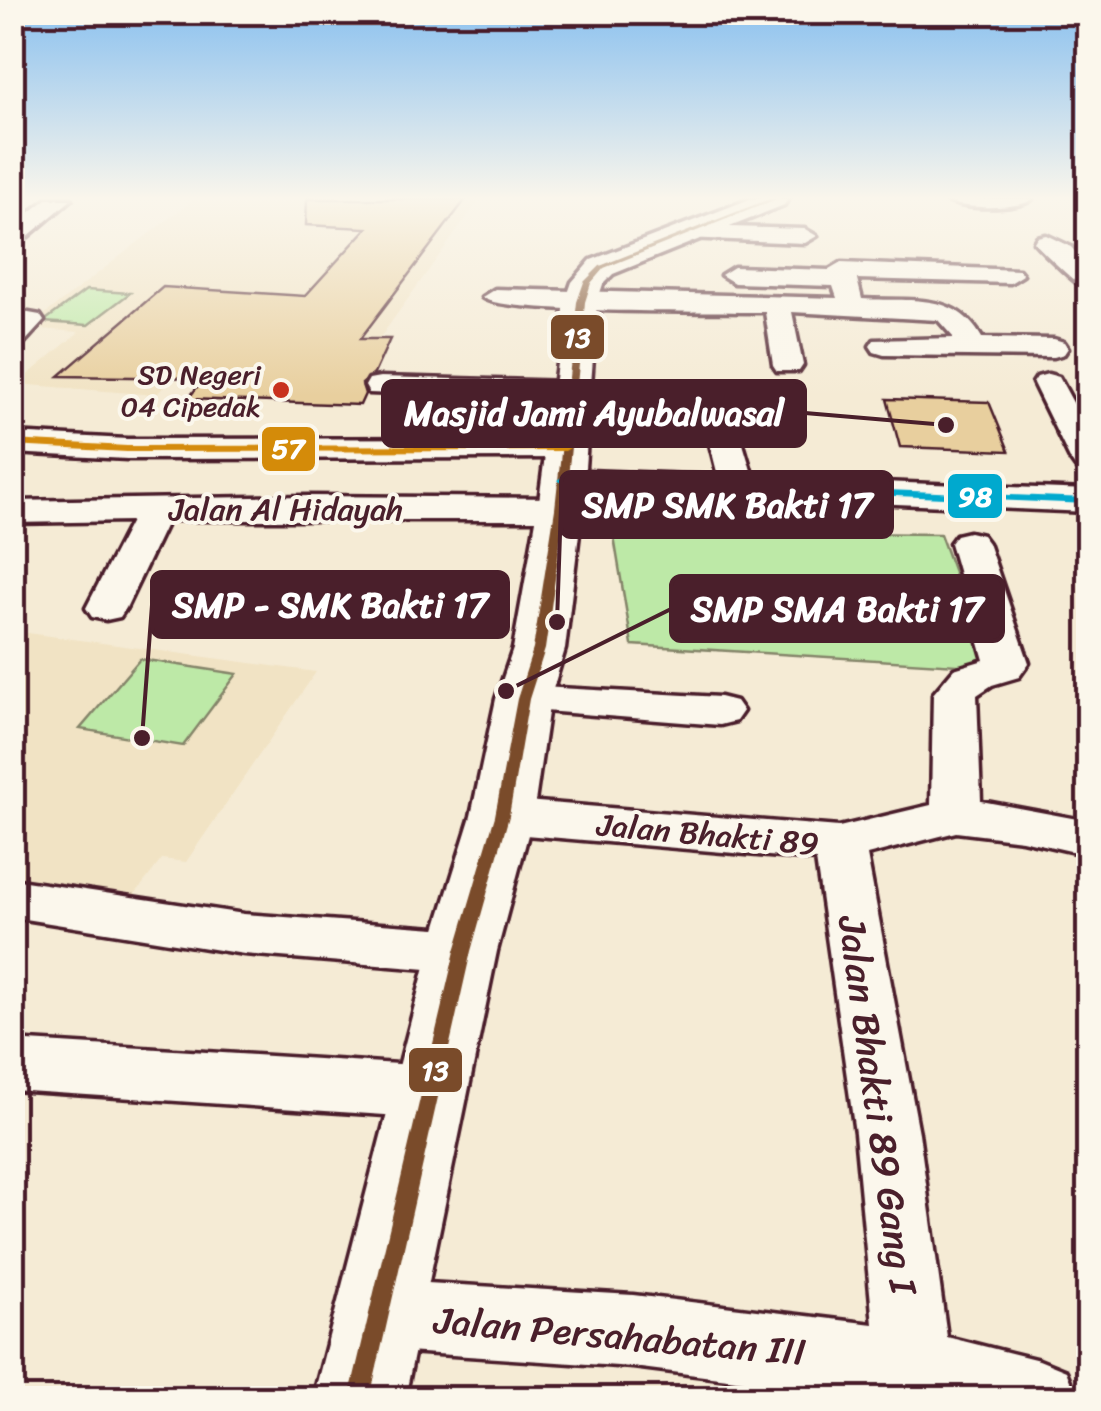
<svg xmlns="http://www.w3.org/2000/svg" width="1101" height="1411" font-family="Sriracha,sans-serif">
  <rect width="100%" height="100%" fill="#f5ebd5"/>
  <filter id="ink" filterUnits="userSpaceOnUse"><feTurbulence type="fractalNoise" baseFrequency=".01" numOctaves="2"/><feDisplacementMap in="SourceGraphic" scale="20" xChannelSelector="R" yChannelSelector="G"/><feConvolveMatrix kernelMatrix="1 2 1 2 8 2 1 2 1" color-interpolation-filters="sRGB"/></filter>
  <g filter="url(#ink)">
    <path fill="#f1e3c4" d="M194,199H480L379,339L220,329L156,395L17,384L79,332L27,328Z
      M13,631L316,672L186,862L162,859L129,902L13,880V819L23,806L13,804Z"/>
    <path fill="#bde9a7" stroke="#848469" stroke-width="2.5" d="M86,290L130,293L88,325L43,322Z
      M613,531L940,534L989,667L632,645Z
      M140,659L237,674L183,746L80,729Z"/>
    <path fill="#e8cf9e" stroke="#4a1f2b" stroke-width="2.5" d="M307,199H466L360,339H390L374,374L362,384L365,394L360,405L188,399L204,378L59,376L163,287L305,296L367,228L306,225Z
      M887,399L989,402L1009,451L900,447Z"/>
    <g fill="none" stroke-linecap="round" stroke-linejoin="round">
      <defs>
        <path id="street" d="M47,199H72L20,243L12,245V226Z
          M945,199H1032C1021,210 956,210 945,199Z
          M694,226L805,229L817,236L805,243L686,238L682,233Z
          M1046,235L1071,247L1088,267V290C1079,287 1043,252 1034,242L1037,237Z
          M841,263L1019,270L1023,275L1010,283L857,279L862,299C910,302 956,291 982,338L1054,339L1064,342L1068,348L1064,354L1054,357L884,355L874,352L870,346L874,340L954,338L938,320L792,312L803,365L799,371H777L773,365L765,312C726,311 495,314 482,297L495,289L837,298L833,286L734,283L721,275L734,267L829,270Z
          M12,310L40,315L44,321L22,345L12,347Z
          M1048,374L1059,377L1088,430V471L1076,468L1071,461L1033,383L1037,377Z
          M380,377L571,382L582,384L586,391L582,397L719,407L730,410L735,417L753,477L1088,490V512L562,490L550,487L545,480L550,473L562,470L718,476L705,425L569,415L558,413L553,406L557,400L369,393L365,386L369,379Z
          M12,433L127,439L565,438L577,441L582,448L577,455L565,458L127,459L12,453Z
          M309,496L560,498L573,501L578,509L573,517L560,520H168L126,608L120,617L106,620L92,617L86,608L131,521L12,523V501Z
          M969,532L982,535L988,543L1029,663L1019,677L992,685L977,695L981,801L1088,821V855L1022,840L956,832L867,855L919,1133L947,1337L1039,1360L1066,1371L1077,1398H878L633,1367L376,1350L350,1340L340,1315L350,1290L376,1280L633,1295L873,1324L855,1133L816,860L502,833L484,828L477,816L484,804L502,799L839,827L931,805L933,694L954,669L984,660L950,543L956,535Z
          M523,686L720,697L736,701L743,711L736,721L720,725L507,708L501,699L507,690Z
          M12,879L244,914L463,930L483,936L491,951L483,966L463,972L244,954L12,917Z
          M12,1040L430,1066L452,1074L461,1092L452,1110L430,1118L12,1090Z"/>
        <path id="secondary" d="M750,199H788L784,205L613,274L603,284L597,302L582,509L565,649L550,699L533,816L497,951L405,1398H313L429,951L471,816L496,699L513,649L538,509L565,302L572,282L591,260Z"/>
      </defs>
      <use href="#street" stroke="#4a1f2b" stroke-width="7"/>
      <use href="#secondary" stroke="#4a1f2b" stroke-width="7"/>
      <use href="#street" fill="#fbf7ec" fill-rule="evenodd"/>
      <use href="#secondary" fill="#fbf7ec" fill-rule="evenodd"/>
      <defs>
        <path id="bus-1" d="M769,199H777L604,268L591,283L585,302L565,509L545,649L529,699L509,816L471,951L370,1398H349L455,951L495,816L517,699L533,649L555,509L577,302L584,282L600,266Z"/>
        <path id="bus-2" d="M562,477L1088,498V504L559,482L557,480Z"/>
        <path id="bus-3" d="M12,440L127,446L565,445L570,448L565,451L127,452L12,446Z"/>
      </defs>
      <use href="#bus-1" stroke="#fbf7ec" stroke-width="8"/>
      <use href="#bus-2" stroke="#fbf7ec" stroke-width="8"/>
      <use href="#bus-3" stroke="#fbf7ec" stroke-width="8"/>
      <use href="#bus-1" fill="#7a4b2a" fill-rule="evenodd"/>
      <use href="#bus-2" fill="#00a9ce" fill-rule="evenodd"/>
      <use href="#bus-3" fill="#d48b09" fill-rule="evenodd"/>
    </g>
  </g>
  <linearGradient id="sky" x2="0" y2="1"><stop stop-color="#89c0ef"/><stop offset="0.5" stop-color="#faf6ec"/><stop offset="1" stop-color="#faf6ec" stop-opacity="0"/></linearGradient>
  <rect width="1101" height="396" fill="url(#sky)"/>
  <circle fill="#c8321e" stroke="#fbf7ec" stroke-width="4" cx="281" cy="390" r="10"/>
  <g text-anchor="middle" stroke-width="8" stroke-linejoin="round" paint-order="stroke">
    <g font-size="28" fill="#4a1f2b" stroke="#fbf7ec" text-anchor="end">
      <text x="261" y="384">SD Negeri<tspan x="261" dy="32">04 Cipedak</tspan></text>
    </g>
    <g font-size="32" fill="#4a1f2b" stroke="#fbf7ec">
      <text x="286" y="520">Jalan Al Hidayah</text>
      <text transform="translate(708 834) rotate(5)" y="11">Jalan Bhakti 89</text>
    </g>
    <g font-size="38" fill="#4a1f2b" stroke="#fbf7ec">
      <text transform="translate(878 1105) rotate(82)" y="13">Jalan Bhakti 89 Gang I</text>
      <text transform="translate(620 1336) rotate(5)" y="13">Jalan Persahabatan III</text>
    </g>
  </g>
  <path fill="none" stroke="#4a1f2b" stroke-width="4" d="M946 425L805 413M557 622L561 505M142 738L152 605M506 691L671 609"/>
  <g fill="#4a1f2b" stroke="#fbf7ec" stroke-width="4">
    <circle cx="946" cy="425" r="10"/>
    <circle cx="557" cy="622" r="10"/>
    <circle cx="142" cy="738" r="10"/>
    <circle cx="506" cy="691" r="10"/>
  </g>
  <g fill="#4a1f2b" stroke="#4a1f2b" stroke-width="4">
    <rect x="383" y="381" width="422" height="65" rx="10"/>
    <rect x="561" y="472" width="331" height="65" rx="10"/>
    <rect x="152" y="572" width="356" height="65" rx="10"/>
    <rect x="671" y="576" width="332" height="65" rx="10"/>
  </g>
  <g font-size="35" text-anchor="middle" font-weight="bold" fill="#fff">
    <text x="594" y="425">Masjid Jami Ayubalwasal</text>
    <text x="727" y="517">SMP SMK Bakti 17</text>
    <text x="330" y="617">SMP - SMK Bakti 17</text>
    <text x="837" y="621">SMP SMA Bakti 17</text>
  </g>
  <g stroke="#fbf7ec" stroke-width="4">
    <rect x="549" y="313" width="57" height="48" rx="10" fill="#7a4b2a"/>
    <rect x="260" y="425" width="57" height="48" rx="10" fill="#d48b09"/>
    <rect x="946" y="472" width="58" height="48" rx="10" fill="#00a9ce"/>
    <rect x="407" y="1046" width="57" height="48" rx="10" fill="#7a4b2a"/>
  </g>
  <g font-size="28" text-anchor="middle" font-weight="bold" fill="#fff">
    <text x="577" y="347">13</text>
    <text x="288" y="458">57</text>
    <text x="975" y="506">98</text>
    <text x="435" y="1080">13</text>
  </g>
  <rect width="1101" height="1411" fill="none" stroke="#fbf7ec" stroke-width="50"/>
  <rect x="25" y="25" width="1051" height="1361" fill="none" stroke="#4a1f2b" stroke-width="4" filter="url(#ink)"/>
</svg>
